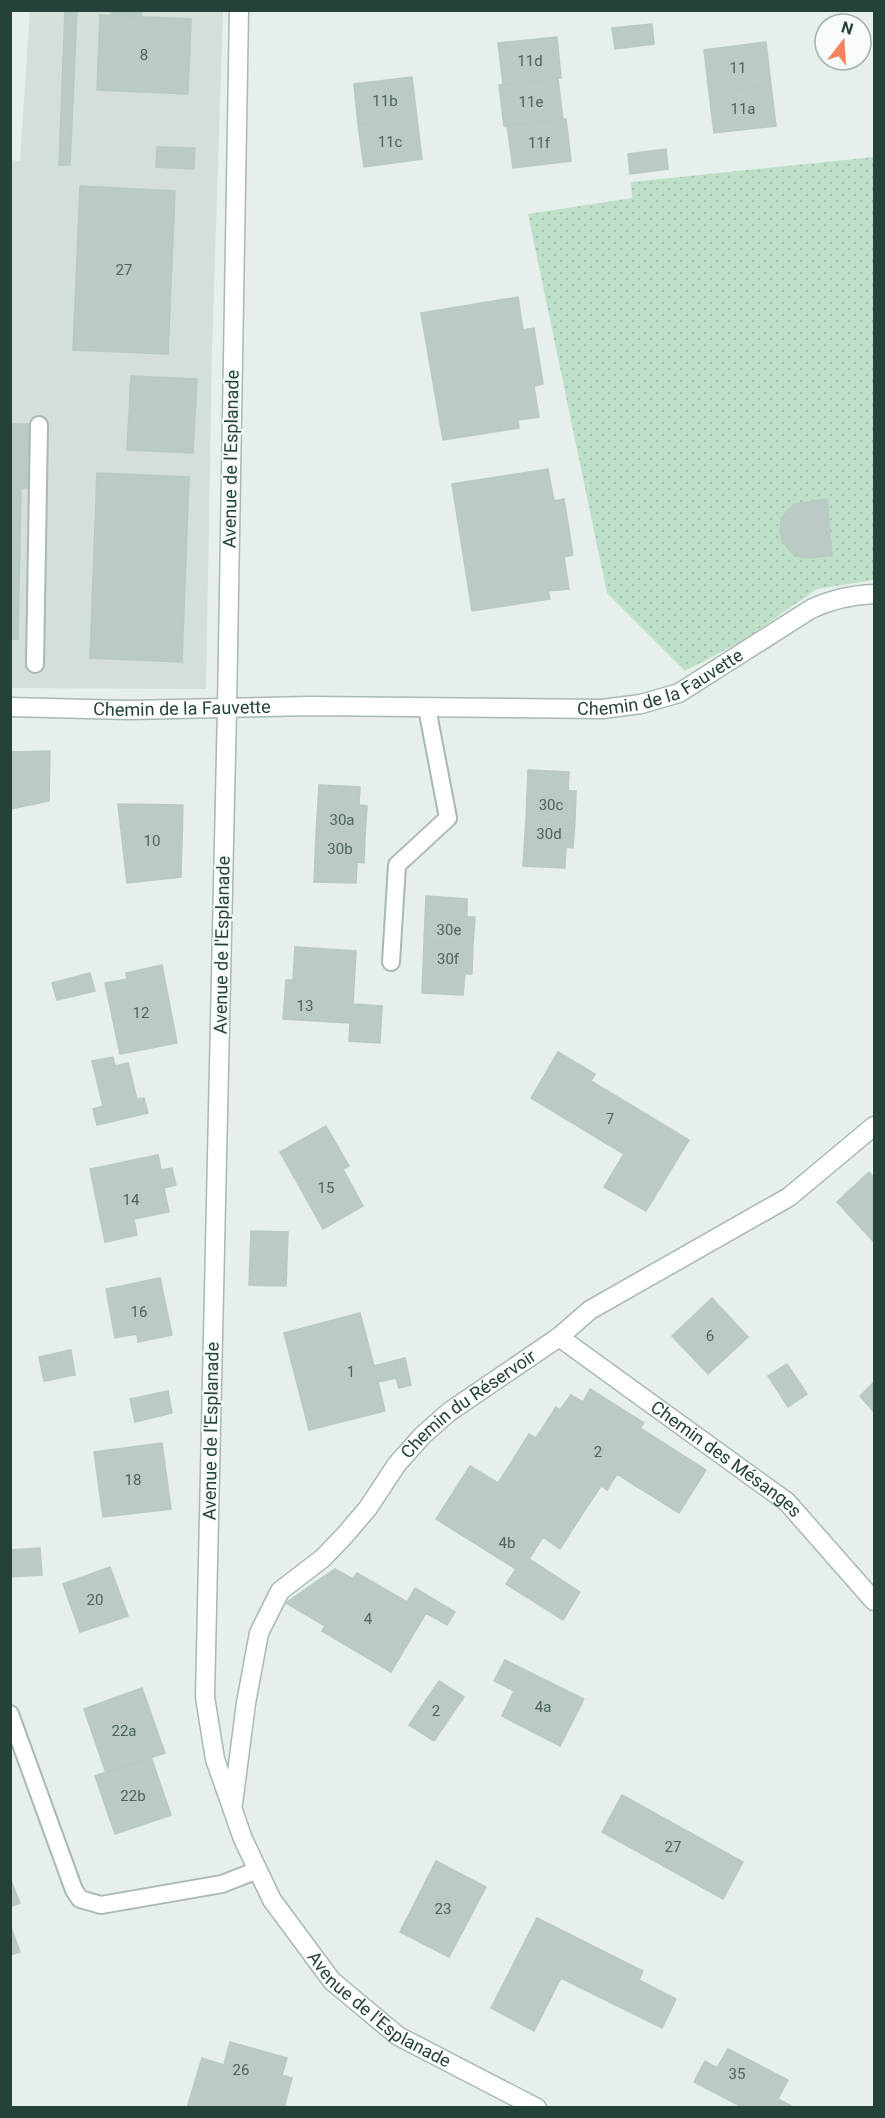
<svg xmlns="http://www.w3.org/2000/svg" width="885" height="2118" font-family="Roboto,sans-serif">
  <defs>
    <pattern id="grass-dots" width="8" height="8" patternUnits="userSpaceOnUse" patternTransform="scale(1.5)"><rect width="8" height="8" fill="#bfe0c8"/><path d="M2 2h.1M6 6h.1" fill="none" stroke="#a4c1ad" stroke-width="1.8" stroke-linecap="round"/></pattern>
  </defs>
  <rect width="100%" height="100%" fill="#e6efeb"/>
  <path fill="#d4dfda" d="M30,11H223L212,348L206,689L11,688L10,160L20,161Z"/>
  <path fill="url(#grass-dots)" d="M874,157V580L817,589L742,641L685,671L607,593L528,214L632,198L631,182Z"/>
  <path fill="#bbcac4" stroke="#b8c9c2" stroke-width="1.5" d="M65,10H77L70,165H59Z
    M112,10H142L141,17L112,16Z
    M100,15L191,19L188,94L97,90Z
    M652,24L654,44L615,49L612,28Z
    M557,37L561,78L503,85L498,43Z
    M766,42L771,85L709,93L704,50Z
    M412,77L417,118L358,125L354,84Z
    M558,79L563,119L504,126L499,85Z
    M771,85L776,126L714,133L709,93Z
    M417,118L422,159L364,167L358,125Z
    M566,119L571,161L513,168L507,125Z
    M157,147L195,148L194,169L156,167Z
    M666,149L668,169L630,174L628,154Z
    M80,186L175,191L168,354L73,350Z
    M518,297L523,330L534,328L543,384L534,386L539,417L518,420L519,428L443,440L421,313Z
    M131,376L197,379L193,453L127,450Z
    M10,424H32L30,488H21L18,639H10Z
    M548,469L554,501L564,499L573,555L564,557L569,589L548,591L550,599L472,611L452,484Z
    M97,473L189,477L182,662L90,658Z
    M827,499L832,555L810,558L800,557L790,551L783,542L780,532L781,520L787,511L795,504Z
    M50,751L49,801L10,809V752Z
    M528,770L569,772L568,791H576L575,821L526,819Z
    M319,785L360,787L359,805L367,806L365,836L316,834Z
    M118,804L183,805L181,877L127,883Z
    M526,819L575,821L573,848L566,847L565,868L523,866Z
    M316,834L365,836L364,863L357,862L356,883L314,882Z
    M426,896L467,899V917H475L473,944L424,942Z
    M424,942L473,944L472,974H465L463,995L422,993Z
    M295,947L356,951L353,1004L382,1006L380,1043L349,1041L350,1023L283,1019L286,980H293Z
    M162,965L177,1043L120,1054L105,983L127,979L126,973Z
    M90,973L95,991L57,1000L52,983Z
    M558,1052L595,1074L591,1081L689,1140L646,1211L604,1187L624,1154L531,1098Z
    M113,1057L115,1066L128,1063L137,1099L144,1098L148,1113L97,1125L93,1109L103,1106L92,1061Z
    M326,1126L349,1166L343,1169L363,1206L323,1229L280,1152Z
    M158,1155L161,1170L172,1168L176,1185L164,1188L169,1212L134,1219L137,1235L105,1242L90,1169Z
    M869,1172L874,1178V1242L837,1202Z
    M251,1231L288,1232L286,1286L249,1285Z
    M160,1278L172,1335L138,1342L137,1334L115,1338L106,1289Z
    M712,1298L748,1337L708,1374L672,1336Z
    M360,1313L374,1366L405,1358L411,1385L399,1388L396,1378L378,1382L385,1411L309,1430L284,1333Z
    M71,1350L75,1375L44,1381L39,1357Z
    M787,1364L807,1394L788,1407L768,1376Z
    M874,1382V1412L860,1396Z
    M590,1389L644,1423L640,1428L706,1470L679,1513L617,1474L607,1490L601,1486L583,1513L509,1466L529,1434L536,1438L556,1407L560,1410L571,1395L583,1402Z
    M168,1391L172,1413L135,1422L130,1399Z
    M162,1443L171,1509L103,1517L94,1452Z
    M470,1466L498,1483L509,1466L583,1513L560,1549L543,1537L529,1559L580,1592L563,1620L506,1584L516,1569L436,1519Z
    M40,1548L42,1575L10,1577V1550Z
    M110,1567L128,1616L80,1632L63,1584Z
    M335,1569L353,1579L357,1573L407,1602L415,1588L455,1612L447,1625L426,1613L391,1672L322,1631L325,1626L286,1603Z
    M505,1660L584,1699L560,1746L502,1716L514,1691L494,1681Z
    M439,1681L464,1697L434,1741L409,1725Z
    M142,1688L165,1753L106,1773L84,1709Z
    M151,1757L171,1815L115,1834L95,1776Z
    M622,1795L743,1862L723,1899L602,1832Z
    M436,1861L486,1887L449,1957L400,1932Z
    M10,1878L20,1903L10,1907Z
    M537,1918L643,1971L639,1980L676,1999L662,2028L561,1978L534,2031L491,2008Z
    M10,1924L20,1952L10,1955Z
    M230,2042L287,2058L282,2075L292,2078L284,2108H187L202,2058L224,2065Z
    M728,2049L788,2080L778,2099L795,2108H744L694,2082L705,2061L717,2068Z"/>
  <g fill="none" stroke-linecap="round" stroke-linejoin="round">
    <defs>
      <path id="lane" d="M35,664L39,425
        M391,962L397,865L448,818L427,708
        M10,1714L74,1890L80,1899L101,1905L222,1884L258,1870"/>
      <g id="street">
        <path id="s1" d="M239,10L227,708L205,1697L215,1759L243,1839L272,1900L332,1981L398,2036L537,2108"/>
        <path id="s2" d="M10,707L128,710L310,706L602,709L641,704L679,693L811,609C832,599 852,595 874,594"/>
        <path id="s3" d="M559,1337L787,1502L874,1601"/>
        <path id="s4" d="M233,1804L246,1703L259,1633L280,1591L323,1558L345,1535L368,1508L397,1464L423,1435L449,1412L559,1337L590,1310L789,1197L874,1126"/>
      </g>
    </defs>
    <use href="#lane" stroke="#a8b8b2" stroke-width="20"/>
    <use href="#street" stroke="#a8b8b2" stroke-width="21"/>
    <use href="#lane" stroke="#fff" stroke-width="16"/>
    <use href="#street" stroke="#fff" stroke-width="18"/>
  </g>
  <g text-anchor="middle" stroke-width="4.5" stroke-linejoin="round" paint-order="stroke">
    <g font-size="15" fill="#4a645c">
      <text x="144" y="60">8</text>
      <text x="530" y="66">11d</text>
      <text x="738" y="73">11</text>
      <text x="385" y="106">11b</text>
      <text x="531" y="107">11e</text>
      <text x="743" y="114">11a</text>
      <text x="390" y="147">11c</text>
      <text x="539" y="148">11f</text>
      <text x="124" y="275">27</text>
      <text x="551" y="810">30c</text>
      <text x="342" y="825">30a</text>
      <text x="549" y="839">30d</text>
      <text x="152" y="846">10</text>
      <text x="340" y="854">30b</text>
      <text x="449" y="935">30e</text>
      <text x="448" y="964">30f</text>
      <text x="305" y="1011">13</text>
      <text x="141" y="1018">12</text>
      <text x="610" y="1124">7</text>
      <text x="326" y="1193">15</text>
      <text x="131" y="1205">14</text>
      <text x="139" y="1317">16</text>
      <text x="710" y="1341">6</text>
      <text x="351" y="1377">1</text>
      <text x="598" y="1457">2</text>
      <text x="133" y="1485">18</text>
      <text x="507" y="1548">4b</text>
      <text x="95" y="1605">20</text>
      <text x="368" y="1624">4</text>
      <text x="543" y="1712">4a</text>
      <text x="436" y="1716">2</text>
      <text x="124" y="1736">22a</text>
      <text x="133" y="1801">22b</text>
      <text x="673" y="1852">27</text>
      <text x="443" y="1914">23</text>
      <text x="241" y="2075">26</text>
      <text x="737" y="2079">35</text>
    </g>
    <g font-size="18" fill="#24423a" stroke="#f7fbf9">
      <text transform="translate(231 459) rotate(-89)" y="6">Avenue de l'Esplanade</text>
      <text dy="6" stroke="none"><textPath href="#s2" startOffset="656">Chemin de la Fauvette</textPath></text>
      <text dy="6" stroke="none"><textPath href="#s2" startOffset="172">Chemin de la Fauvette</textPath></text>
      <text transform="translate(222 945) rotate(-89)" y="6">Avenue de l'Esplanade</text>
      <text dy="6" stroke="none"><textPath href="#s4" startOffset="488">Chemin du Réservoir</textPath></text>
      <text transform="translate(211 1431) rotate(-89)" y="6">Avenue de l'Esplanade</text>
      <text dy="6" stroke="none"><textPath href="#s3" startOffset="207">Chemin des Mésanges</textPath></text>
      <text dy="6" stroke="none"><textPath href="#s1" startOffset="2058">Avenue de l'Esplanade</textPath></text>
    </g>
  </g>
  <rect width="885" height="2118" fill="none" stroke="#24423a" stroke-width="24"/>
  <g transform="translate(843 42) rotate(17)"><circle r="28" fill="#f7fbf9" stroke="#a3b1ad" stroke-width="1.5"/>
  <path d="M0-4.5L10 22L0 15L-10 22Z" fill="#f4845f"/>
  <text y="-9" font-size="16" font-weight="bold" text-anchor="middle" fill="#24423a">N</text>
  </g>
</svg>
